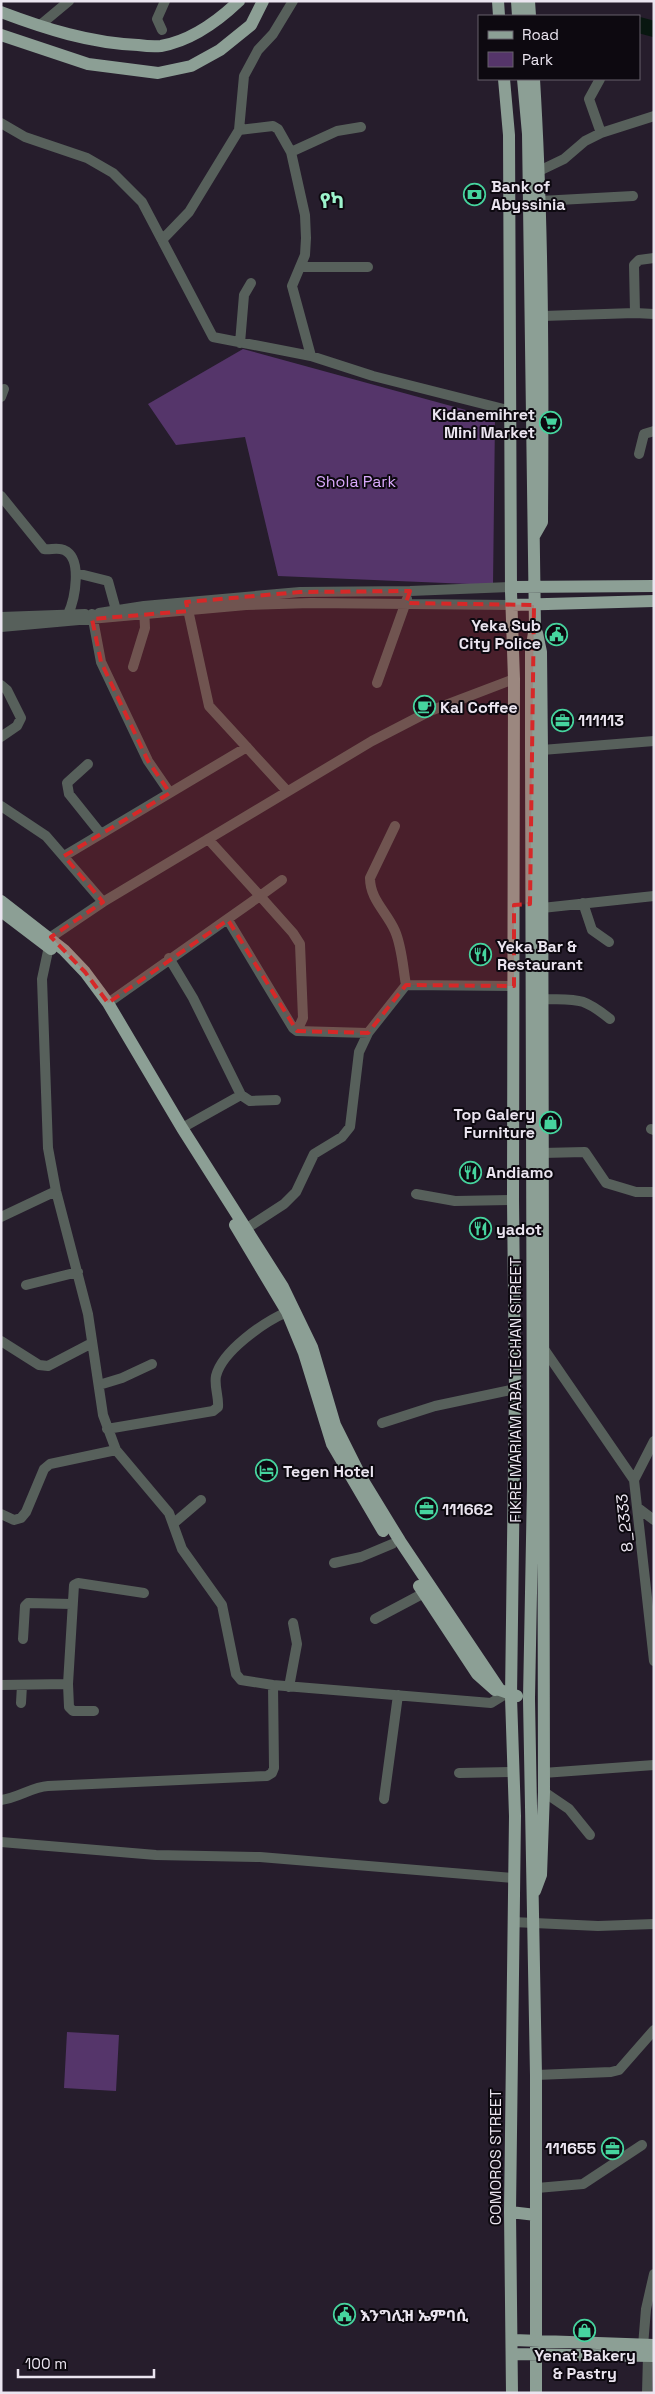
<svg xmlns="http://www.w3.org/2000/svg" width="655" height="2394" font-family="'Space Grotesk','Noto Sans Ethiopic',sans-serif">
  <rect width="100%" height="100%" fill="#261d2c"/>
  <path fill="#55356a" d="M243,349L495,418L493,585L278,576L245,437L176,445L148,404Z
    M67,2032L119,2035L116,2091L64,2088Z"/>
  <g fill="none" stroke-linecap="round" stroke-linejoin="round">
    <path stroke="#081710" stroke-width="16" d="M639,25L654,29"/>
    <path stroke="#57605b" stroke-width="10" d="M39,26L69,1
      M162,30L157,19L165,1
      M600,79L589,99L601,133
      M1,123L25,137L87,158L113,173L142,202L213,337L311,356L373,376L511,411
      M239,130L273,126L278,129L291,152
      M539,171L564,159L585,141L601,133L654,116
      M540,201L633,196
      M162,240L189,212L239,130L244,76L258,50L273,34L293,1
      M301,267H368
      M635,313L634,265L639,260L654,258
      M543,316L635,313L654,314
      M240,343L244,295L251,283
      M311,356L292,286L305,255L306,238L305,215L291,152L337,131L361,127
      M1,397L4,389
      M639,454L644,434L654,431
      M1,496L44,549C50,550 58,547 64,550C83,558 75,599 68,614
      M76,573L108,581L116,610
      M187,605L209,706L287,791
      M99,613L144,606L300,592L410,591L512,587
      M92,614L101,662L148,761L170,793
      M1,617L85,614
      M1,627L246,605L311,603L512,605
      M133,667L145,628L144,607
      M377,683L407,599
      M1,685L7,690L21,718L17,726L1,737
      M542,750L654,741
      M88,764L67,783L69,794L101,834
      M1,806L46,836L103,902
      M395,826L370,878C370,900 387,912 395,931C402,947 403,968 406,985
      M64,856L247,747
      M282,880L260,896L293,933L300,944L303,1018L297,1031
      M583,903L592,930L609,942
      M542,908L654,896
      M228,920L293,1028L297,1031L368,1033
      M169,958L193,998L241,1095L182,1128
      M543,999C578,1000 581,996 610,1019
      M108,1003L260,896L208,839
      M241,1095L250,1101L276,1100
      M651,1129L654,1130
      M542,1153L585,1152L606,1183L636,1192H654
      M416,1194L455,1201L513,1200
      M1,1217L56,1191
      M247,1228L284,1204L296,1192L314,1154L342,1137L350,1127L359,1052L368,1033L406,985L514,986
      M26,1285L78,1272
      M1,1341L39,1365L48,1366L92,1343
      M544,1349L634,1480L654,1661
      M99,1385L122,1378L152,1364
      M382,1423L435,1406L515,1389
      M107,1429L213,1411L218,1407C219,1397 214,1386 216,1376C222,1351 264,1322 287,1312
      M634,1480L654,1441
      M638,1508L654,1520
      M1,1514L14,1520L21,1518L26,1512L44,1469L50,1464L116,1450
      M174,1523L201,1500
      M334,1563L361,1557L392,1544
      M375,1619L424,1593
      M23,1639L25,1606L28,1603L72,1604
      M1,1685L68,1684
      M289,1687L297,1644L293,1623
      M504,1695L491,1703L273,1685L241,1680L236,1674L222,1605L182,1549L169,1513L116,1450L103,1415L88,1314L56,1191L48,1148L42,979L51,937L103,902L372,741L430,711L514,679
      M21,1703L22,1685
      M94,1711H73L69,1707L68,1684L74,1585L78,1583L144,1593
      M459,1773L513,1772
      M543,1773L654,1765
      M544,1792L569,1809L590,1835
      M384,1799L398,1695
      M1,1800C18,1798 32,1787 48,1786L267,1776L272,1773L274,1768L273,1685
      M1,1842L156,1855L260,1857L514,1878
      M513,1922L598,1926L654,1924
      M536,2075L611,2072L619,2070L654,2030
      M537,2188L583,2184L642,2145
      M643,2346L646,2309L654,2274
      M647,2393L648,2356"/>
    <path stroke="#8c9f95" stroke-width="12" d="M498,1L499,16
      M517,1L518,16
      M529,1L530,16
      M1,12C46,29 90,43 138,45C145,46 153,47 161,46C190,41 218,21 239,1
      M1,35L88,64L158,73L191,66L220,50L251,25L263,1
      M504,79L509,135L511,592L514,679L513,1200L515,1389L511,1697L515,1816L510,2212L512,2393
      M523,79L528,134L535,627L531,651V748L533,1486L529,1699L536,2075V2393
      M534,79C543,226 543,374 542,522L534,536
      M512,587L654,586
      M512,605L654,601
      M1,901L64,950L85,972L108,1003L182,1128L283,1287L312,1347L335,1425L362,1479L400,1541L500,1690L517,1696
      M1,911L51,949
      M235,1225L287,1312L304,1353L332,1444L383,1531
      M419,1586L477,1674L495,1690
      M535,1891L541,1875L544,1792L542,750L541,652L537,633
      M510,2212L536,2215
      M513,2340L654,2345
      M512,2354L654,2356"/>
  </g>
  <path fill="#d62828" fill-opacity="0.2" stroke="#d62828" stroke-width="4" stroke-dasharray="10 6" stroke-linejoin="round" d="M410,591L406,603L534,605L530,904L514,905V986L406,985L368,1033L297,1031L228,920L108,1003L85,972L51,937L103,902L64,856L170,793L148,761L101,662L92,619L188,611L186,602L300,592Z"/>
  <defs>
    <symbol id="bank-ring" viewBox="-11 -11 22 22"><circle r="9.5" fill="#0d0910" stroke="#46d49e" stroke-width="1.5"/><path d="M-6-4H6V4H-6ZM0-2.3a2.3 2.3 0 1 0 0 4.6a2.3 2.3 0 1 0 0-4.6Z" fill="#46d49e"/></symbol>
    <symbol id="supermarket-ring" viewBox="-11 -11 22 22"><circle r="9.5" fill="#0d0910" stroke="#46d49e" stroke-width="1.5"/><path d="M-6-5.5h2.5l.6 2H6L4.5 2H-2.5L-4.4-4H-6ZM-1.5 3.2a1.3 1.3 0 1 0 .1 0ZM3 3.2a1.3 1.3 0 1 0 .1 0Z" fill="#46d49e"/></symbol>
    <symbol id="civic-ring" viewBox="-11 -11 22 22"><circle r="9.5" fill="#0d0910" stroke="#46d49e" stroke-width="1.5"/><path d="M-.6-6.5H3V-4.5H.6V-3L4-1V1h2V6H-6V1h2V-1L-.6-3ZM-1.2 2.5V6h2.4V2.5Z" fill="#46d49e"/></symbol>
    <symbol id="cafe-ring" viewBox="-11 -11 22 22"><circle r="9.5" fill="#0d0910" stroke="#46d49e" stroke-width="1.5"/><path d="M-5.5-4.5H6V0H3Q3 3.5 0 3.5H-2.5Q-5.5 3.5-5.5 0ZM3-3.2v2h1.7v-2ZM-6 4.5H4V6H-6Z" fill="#46d49e"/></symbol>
    <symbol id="office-ring" viewBox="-11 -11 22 22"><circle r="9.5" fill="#0d0910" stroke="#46d49e" stroke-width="1.5"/><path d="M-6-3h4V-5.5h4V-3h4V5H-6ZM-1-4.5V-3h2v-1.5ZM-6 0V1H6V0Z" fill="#46d49e"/></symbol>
    <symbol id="restaurant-ring" viewBox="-11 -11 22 22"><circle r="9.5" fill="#0d0910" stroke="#46d49e" stroke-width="1.5"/><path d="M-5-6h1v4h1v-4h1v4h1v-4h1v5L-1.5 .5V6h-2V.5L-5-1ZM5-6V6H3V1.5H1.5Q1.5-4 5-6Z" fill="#46d49e"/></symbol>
    <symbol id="shop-ring" viewBox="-11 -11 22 22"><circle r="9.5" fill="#0d0910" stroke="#46d49e" stroke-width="1.5"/><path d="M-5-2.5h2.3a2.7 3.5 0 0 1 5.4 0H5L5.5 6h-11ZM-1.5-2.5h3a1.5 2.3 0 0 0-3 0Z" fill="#46d49e"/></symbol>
    <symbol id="hotel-ring" viewBox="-11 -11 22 22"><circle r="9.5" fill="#0d0910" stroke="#46d49e" stroke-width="1.5"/><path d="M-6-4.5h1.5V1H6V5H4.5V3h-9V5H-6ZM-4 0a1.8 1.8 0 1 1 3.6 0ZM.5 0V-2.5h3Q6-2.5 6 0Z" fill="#46d49e"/></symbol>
  </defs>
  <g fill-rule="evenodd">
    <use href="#bank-ring" x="462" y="182" width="25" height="25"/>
    <use href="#supermarket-ring" x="538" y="410" width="25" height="25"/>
    <use href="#civic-ring" x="544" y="622" width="25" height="25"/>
    <use href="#cafe-ring" x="412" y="694" width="25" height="25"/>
    <use href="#office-ring" x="550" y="708" width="25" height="25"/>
    <use href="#restaurant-ring" x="468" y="942" width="25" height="25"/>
    <use href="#shop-ring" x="538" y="1110" width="25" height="25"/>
    <use href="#restaurant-ring" x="458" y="1160" width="25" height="25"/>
    <use href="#restaurant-ring" x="468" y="1216" width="25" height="25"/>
    <use href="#hotel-ring" x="254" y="1458" width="25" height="25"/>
    <use href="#office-ring" x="414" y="1496" width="25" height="25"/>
    <use href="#office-ring" x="600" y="2136" width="25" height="25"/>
    <use href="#civic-ring" x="332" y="2302" width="25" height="25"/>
    <use href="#shop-ring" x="572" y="2318" width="25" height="25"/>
  </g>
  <g text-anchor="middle" stroke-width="4" stroke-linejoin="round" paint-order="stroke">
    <g font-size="16" font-weight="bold" fill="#ebe5f0" stroke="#0d0910" text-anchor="start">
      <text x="491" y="192">Bank of<tspan x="491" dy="18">Abyssinia</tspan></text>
      <text x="535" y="420" text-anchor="end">Kidanemihret<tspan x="535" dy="18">Mini Market</tspan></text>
      <text x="541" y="631" text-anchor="end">Yeka Sub<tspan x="541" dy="18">City Police</tspan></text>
      <text x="440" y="713">Kal Coffee</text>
      <text x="578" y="726">111113</text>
      <text x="497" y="952">Yeka Bar &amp;<tspan x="497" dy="18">Restaurant</tspan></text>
      <text x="535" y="1120" text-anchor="end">Top Galery<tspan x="535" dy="18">Furniture</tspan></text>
      <text x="486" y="1178">Andiamo</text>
      <text x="496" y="1235">yadot</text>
      <text x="283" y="1477">Tegen Hotel</text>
      <text x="442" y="1515">111662</text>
      <text x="596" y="2154" text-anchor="end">111655</text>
      <text x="360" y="2321">እንግሊዝ ኤምባሲ</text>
      <text x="585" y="2361" text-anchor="middle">Yenat Bakery<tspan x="585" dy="18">&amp; Pastry</tspan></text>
    </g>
    <g font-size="16" fill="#daaafc" stroke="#0d0910">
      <text x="356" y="487">Shola Park</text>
    </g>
    <g font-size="16" fill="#ebe5f0" stroke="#0d0910">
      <text transform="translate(515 1390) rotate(-90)" y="6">FIKRE MARIAM ABA TECHAN STREET</text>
      <text transform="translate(624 1523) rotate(-96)" y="6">8_2333</text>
      <text transform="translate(495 2157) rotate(-90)" y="6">COMOROS STREET</text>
    </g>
    <g font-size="21" font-weight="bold" fill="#9df3cc" stroke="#0d0910">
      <text x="332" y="208">የካ</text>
    </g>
  </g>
  <rect width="655" height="2394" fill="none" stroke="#ebe5f0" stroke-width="5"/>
  <rect x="478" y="15" width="162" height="65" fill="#0d0910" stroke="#66616a"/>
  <rect x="488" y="31" width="25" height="8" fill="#8c9f95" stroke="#66616a"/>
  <text x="522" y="40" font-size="15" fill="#ebe5f0">Road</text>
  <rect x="488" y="52" width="25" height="15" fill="#55356a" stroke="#66616a"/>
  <text x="522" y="65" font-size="15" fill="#ebe5f0">Park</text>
  <path d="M18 2369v8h136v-8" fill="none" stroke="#ebe5f0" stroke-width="2.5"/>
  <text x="25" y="2369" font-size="15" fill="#ebe5f0" stroke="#0d0910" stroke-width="4" paint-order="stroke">100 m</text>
</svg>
